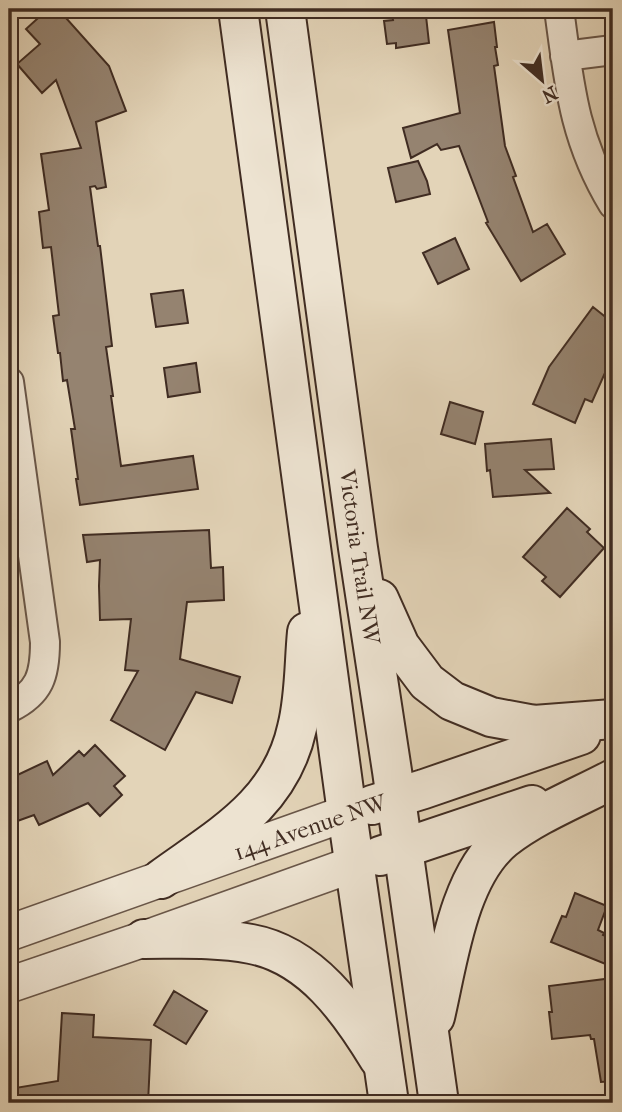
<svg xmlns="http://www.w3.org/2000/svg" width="622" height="1112" font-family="'IM FELL French Canon',serif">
  <rect width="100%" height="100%" fill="#e3d4b8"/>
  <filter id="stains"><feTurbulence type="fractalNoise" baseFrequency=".00286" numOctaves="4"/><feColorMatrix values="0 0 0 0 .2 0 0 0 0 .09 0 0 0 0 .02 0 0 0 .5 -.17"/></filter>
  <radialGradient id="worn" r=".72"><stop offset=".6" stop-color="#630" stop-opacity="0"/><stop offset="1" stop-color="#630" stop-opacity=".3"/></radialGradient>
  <path fill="#958370" stroke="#402c22" stroke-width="2" d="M48,9H58L109,66L126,111L96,122L106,187L97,189L95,186L90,187L98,246H100L112,346L106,347L113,396H111L121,466L193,456L198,489L80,505L76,479H78L71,429H75L67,380L63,381L60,353H58L53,316L59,315L51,247L43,248L39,212L49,210L41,154L81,148L56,80L42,93L17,64L40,44L26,29Z
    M391,9H424L425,16H426L429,43L396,48V43L387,44L384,21L393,20Z
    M494,22L497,47H495L498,65L494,66L505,146L516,176L513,177L533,232L547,224L565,254L521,281L486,223L488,222L459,146L441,150L437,144L411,158L403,128L460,113L448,30Z
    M418,161L427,181L430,194L396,202L388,168Z
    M455,238L469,269L438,284L423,253Z
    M183,290L188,323L156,327L151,294Z
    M593,307L613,323V355L592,402L585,399L575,423L533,404L549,367Z
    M196,363L200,392L168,397L164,368Z
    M450,402L483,412L475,444L441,434Z
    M551,439L554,469L525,470L550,493L493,497L490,470L487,471L485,444Z
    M567,508L590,529L587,532L604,548L560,597L542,581L546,577L523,557Z
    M209,530L211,568L223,567L224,600L187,602L180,659L240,677L232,703L196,692L165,750L111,720L138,671L125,670L131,619L100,620L99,586L100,560L87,562L83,535Z
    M95,745L125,776L114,786L122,795L100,816L88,803L39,825L34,815L9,824V779L47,761L53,775L79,751L84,756Z
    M575,893L607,906L598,930L604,933L603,935L613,939V967L551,942L562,916L566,917Z
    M613,978V1081L601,1082L594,1039H591L590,1035L552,1039L549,1012H552L549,986Z
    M174,991L207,1011L186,1044L154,1025Z
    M62,1013L94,1015L93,1037L151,1040L148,1103L78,1101V1103H9V1089L58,1081Z"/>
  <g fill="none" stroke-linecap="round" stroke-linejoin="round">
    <defs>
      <path id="minor" d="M559,9C569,82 573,138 613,204
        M565,56L613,50
        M9,382L45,642C45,675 40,693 9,708"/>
      <path id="tertiary" d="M9,933L347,813
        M9,985L144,939L354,864"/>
      <g id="secondary">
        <path d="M238,9L347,813L389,1103"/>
        <path id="s1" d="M285,9L358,548L392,771L439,1103"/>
        <path d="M379,599L400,646L427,682L452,701L491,717L534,725L613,719"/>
        <path d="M372,805L424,789L581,735"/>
        <path d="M380,856L532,805"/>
        <path d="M161,879C220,836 280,805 297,728C305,697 304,663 307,632"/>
        <path d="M144,939C179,939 216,937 251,944C311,955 350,1011 379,1059"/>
        <path d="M435,1017C448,962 458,876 504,839C536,814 577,798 613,779"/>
      </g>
    </defs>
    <use href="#minor" stroke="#695648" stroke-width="32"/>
    <use href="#tertiary" stroke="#695648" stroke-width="38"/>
    <use href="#secondary" stroke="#402c22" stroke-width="42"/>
    <use href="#minor" stroke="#ede3d1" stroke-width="28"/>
    <use href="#tertiary" stroke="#ede3d1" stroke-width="35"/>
    <use href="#secondary" stroke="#ede3d1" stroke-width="38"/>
  </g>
  <g text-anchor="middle" stroke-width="6" stroke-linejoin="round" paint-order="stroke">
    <g font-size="23" fill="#402c22" stroke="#ede3d1">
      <text dy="8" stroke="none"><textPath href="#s1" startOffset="553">Victoria Trail NW</textPath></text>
      <text transform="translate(310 827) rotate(-19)" y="8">144 Avenue NW</text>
    </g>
  </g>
  <rect width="622" height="1112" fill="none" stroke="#e3d4b8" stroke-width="35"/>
  <rect x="10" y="10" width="601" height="1091" fill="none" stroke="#402c22" stroke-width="3.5"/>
  <rect x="18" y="18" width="587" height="1077" fill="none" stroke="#402c22" stroke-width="2"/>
  <g transform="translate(542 80) rotate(152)" stroke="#ede3d1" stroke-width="5" paint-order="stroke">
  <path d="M0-5L12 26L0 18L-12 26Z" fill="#402c22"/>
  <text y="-10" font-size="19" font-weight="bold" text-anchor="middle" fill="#402c22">N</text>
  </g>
  <rect width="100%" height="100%" filter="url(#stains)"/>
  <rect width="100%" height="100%" fill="url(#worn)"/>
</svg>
